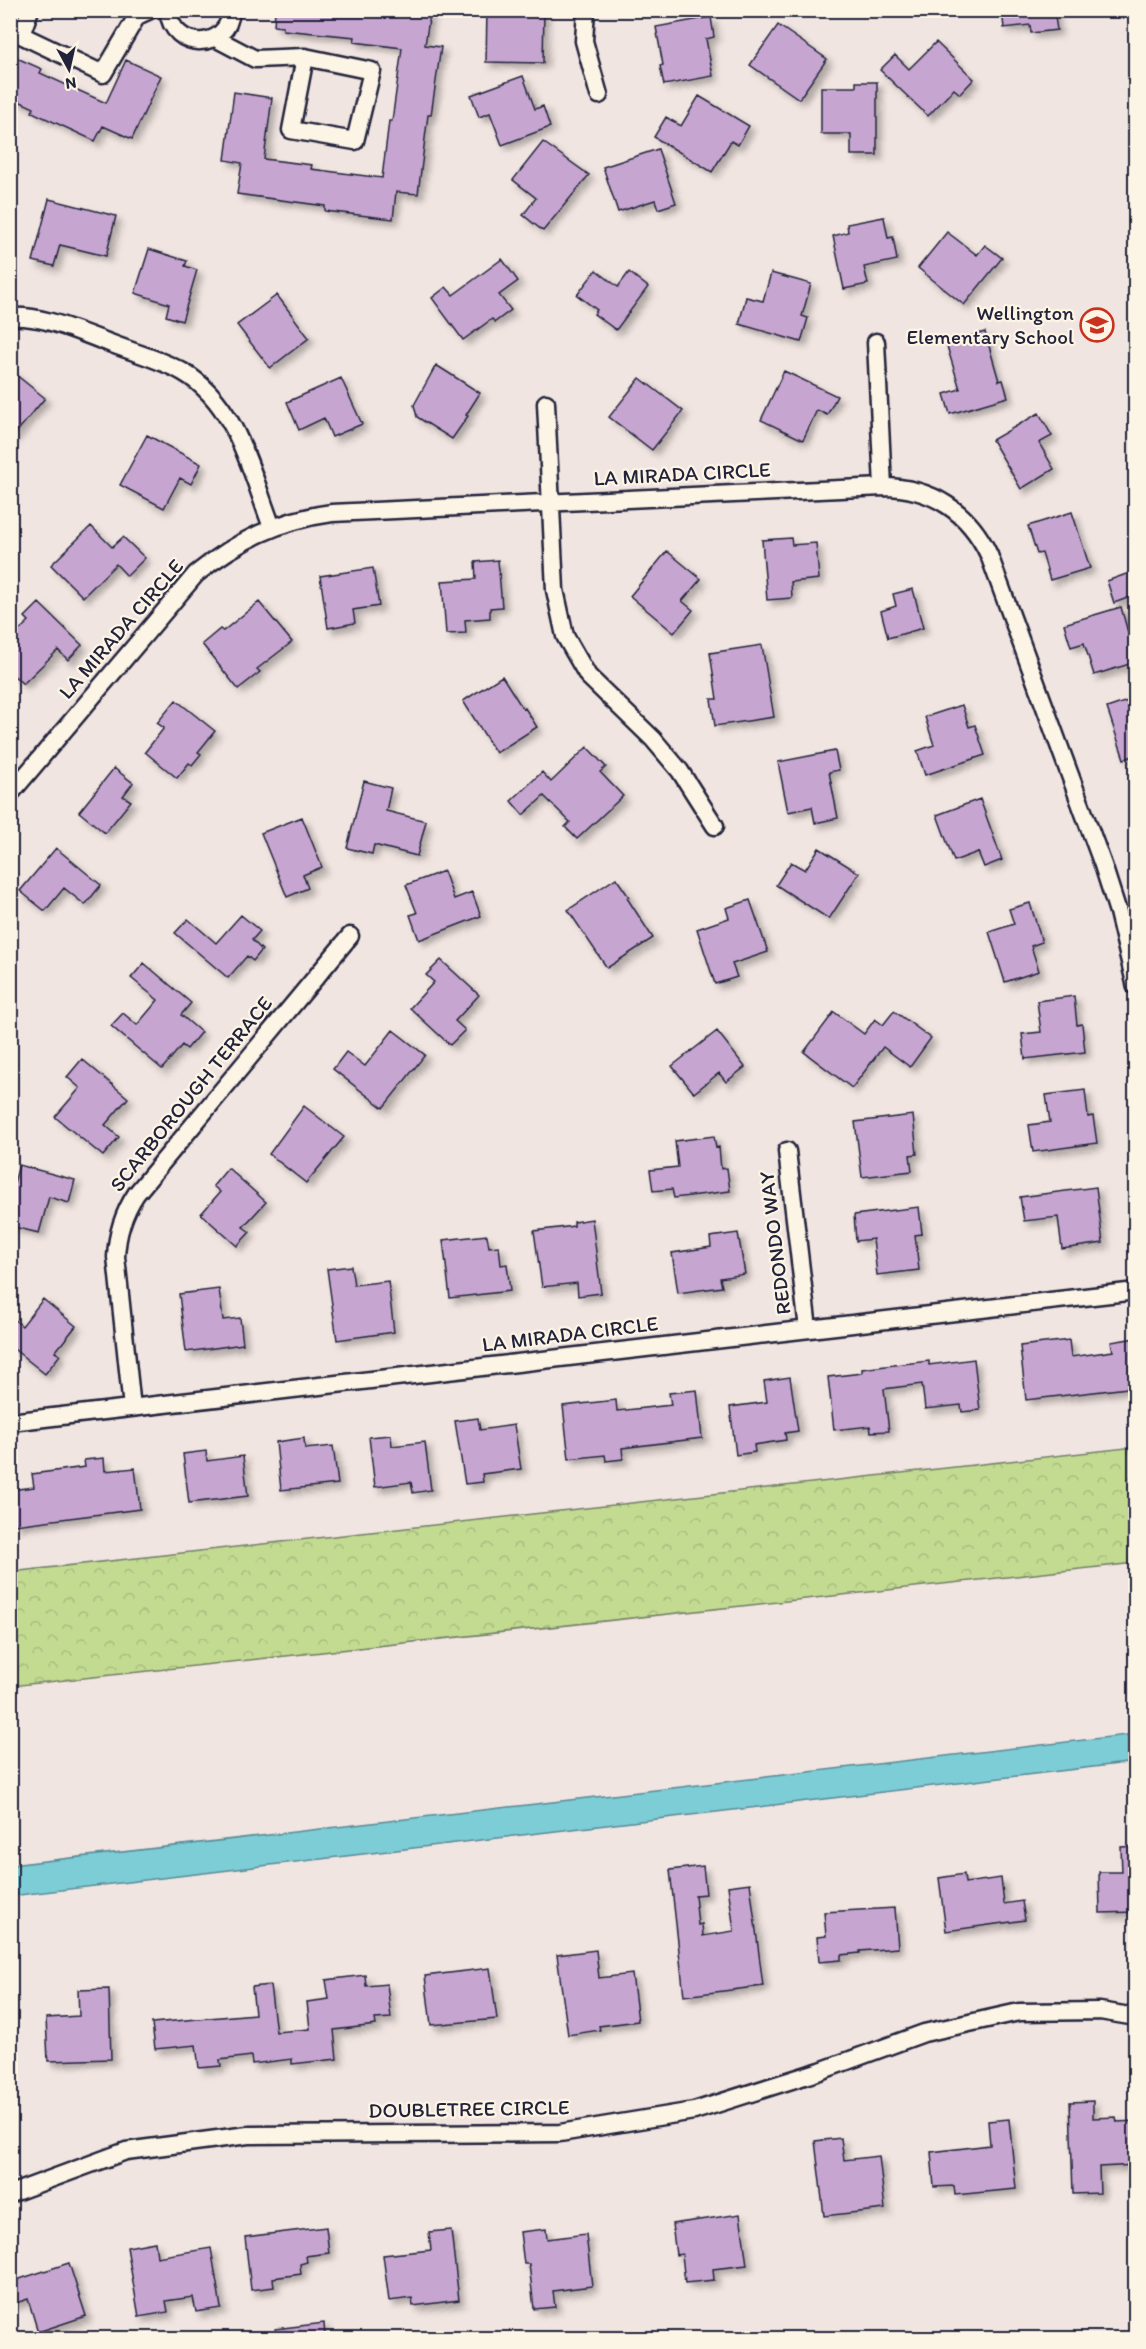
<svg xmlns="http://www.w3.org/2000/svg" width="1146" height="2349" font-family="Itim,sans-serif">
  <defs>
    <pattern id="forest-crowns" width="20" height="18" patternUnits="userSpaceOnUse" patternTransform="scale(1.5)"><rect width="20" height="18" fill="#c2db91"/><path d="M2 6a3 3 0 1 1 6 0M12 15a3 3 0 1 1 6 0" fill="none" stroke="#a6bc7e"/></pattern>
    <filter id="shadow"><feDropShadow dx="5" dy="5" stdDeviation="3" flood-color="#0004"/></filter>
  </defs>
  <rect width="100%" height="100%" fill="#f1e5e1"/>
  <filter id="ink" filterUnits="userSpaceOnUse"><feTurbulence type="fractalNoise" baseFrequency=".0167" numOctaves="2"/><feDisplacementMap in="SourceGraphic" scale="12" xChannelSelector="R" yChannelSelector="G"/><feConvolveMatrix kernelMatrix="1 2 1 2 8 2 1 2 1" color-interpolation-filters="sRGB"/></filter>
  <g filter="url(#ink)">
    <path fill="url(#forest-crowns)" stroke="#727e66" stroke-width="1.5" d="M1135,1447V1563L11,1686V1572Z"/>
    <path fill="#7ccdd5" stroke="#588997" stroke-width="1.5" d="M1135,1734V1762L11,1896V1865Z"/>
    <path fill="#c6a6d1" stroke="#22223b" stroke-width="1.5" filter="url(#shadow)" d="M275,10H411L430,13L425,45L441,47L431,115H428L418,194L396,192L393,219L325,211V206L237,194L242,163L225,160L234,92L272,98L264,159L312,165L311,169L382,178L389,121H392L402,48L354,42L355,37L283,30V27L274,26Z
      M487,10H544L543,63L486,62Z
      M1002,10H1054L1057,30L1031,33L1030,25L1004,28Z
      M711,17L714,37L706,39L713,76L664,85L660,66L663,65L656,27Z
      M778,25L827,59L799,99L750,65Z
      M936,42L974,79L960,94L954,89L928,116L880,70L895,55L909,69Z
      M10,55L42,69L40,73L106,103L126,60L161,76L132,139L103,126L95,141L32,112L34,108L10,97Z
      M523,76L535,109L543,106L550,127L502,145L490,113L479,117L471,95Z
      M856,82H877V155H851V134H821V87H856Z
      M699,96L749,126L738,145L731,141L712,172L654,137L666,117L681,126Z
      M543,142L589,175L543,231L523,215L536,198L513,180Z
      M658,149L676,203L658,209L655,200L618,212L603,167Z
      M49,199L116,216L106,256L60,245L54,266L33,261Z
      M884,217L888,238L893,237L897,260L864,267L868,284L844,289L833,236L848,232L847,224Z
      M947,232L977,255L985,245L1002,258L964,305L918,268Z
      M149,249L187,261L185,266L197,270L182,321L166,316L169,304L135,293Z
      M502,259L518,281L499,295L511,310L495,322L492,319L463,340L432,298L446,287L453,295Z
      M596,270L618,287L629,272L648,287L616,330L594,314L597,310L577,295Z
      M771,273L811,284L802,316L808,318L801,342L739,324L746,297L763,301Z
      M277,295L309,338L270,368L237,325Z
      M985,332L999,381L1003,380L1008,397L950,414L944,394L960,389L946,343Z
      M436,365L480,393L466,415L468,416L452,439L417,417L414,405Z
      M10,370L45,398L10,440Z
      M784,371L837,396L827,415L817,410L803,440L761,420Z
      M341,378L362,424L332,437L324,418L299,430L287,402Z
      M640,378L683,411L652,450L609,417Z
      M1039,413L1052,436L1039,443L1054,469L1021,489L992,440Z
      M147,435L201,464L191,484L180,478L164,508L120,485Z
      M1072,512L1090,568L1050,580L1042,553L1037,554L1028,526Z
      M91,526L112,547L123,537L145,558L127,576L116,564L83,597L51,565Z
      M791,538L792,545L816,543L819,579L791,582L792,598L767,600L762,540Z
      M667,551L701,579L682,601L693,610L674,633L630,596Z
      M498,560L502,607L490,608V618L465,620L466,633L446,634L442,581L476,579L475,562Z
      M373,568L379,606L353,610L355,623L328,628L320,576Z
      M1132,572L1136,581V595L1114,603L1107,581Z
      M913,589L923,628L888,638L881,611L896,606L893,594Z
      M259,602L292,642L257,669L260,672L238,689L202,644L220,629L223,631Z
      M39,603L82,645L68,660L58,650L23,684L10,672V639L29,621L25,617Z
      M1121,607L1129,636L1136,634V662L1094,675L1084,643L1071,647L1064,624Z
      M762,645L774,717L715,726L711,699H717L710,653Z
      M502,676L523,709L525,708L537,727L496,753L463,701Z
      M1136,698V755L1124,759L1107,708Z
      M176,700L215,731L198,752L201,754L192,765L189,763L177,778L145,752L164,728L157,723Z
      M962,705L969,727L975,725L985,755L925,775L917,751L934,745L925,717Z
      M587,747L606,767L600,772L623,796L577,839L565,827L570,822L544,796L523,815L511,801L542,772L551,782Z
      M835,751L839,770L829,772L838,818L815,823L812,807L788,812L778,762Z
      M114,768L133,783L123,796L131,801L105,833L79,812Z
      M364,781L391,788L386,811L426,821L417,856L374,845L372,854L347,848Z
      M980,799L1002,860L984,867L978,852L954,861L937,815Z
      M302,817L322,867L303,875L308,888L287,897L261,833Z
      M56,848L101,885L85,905L64,888L45,911L20,891Z
      M819,848L859,873L829,919L776,885L791,862L805,870Z
      M444,871L454,899L472,892L481,916L419,940L410,915L417,913L406,885Z
      M616,878L629,897L627,898L653,938L607,968L568,910Z
      M750,900L768,952L732,964L737,977L715,984L697,929L729,918L726,908Z
      M1030,903L1042,942L1031,946L1039,971L1005,982L989,932L1014,924L1009,909Z
      M241,915L260,931L252,940L262,950L253,961L247,956L228,978L175,933L188,919L216,943Z
      M441,960L479,995L455,1021L465,1030L450,1045L410,1008L434,982L426,975Z
      M144,963L191,1003L181,1015L201,1032L187,1049L182,1045L162,1069L111,1026L123,1013L137,1025L158,1000L131,978Z
      M1074,996L1077,1025L1082,1024L1085,1052L1025,1059L1022,1034L1041,1032L1037,1001Z
      M894,1011L931,1038L910,1067L883,1047L852,1088L804,1052L834,1012L864,1034L875,1019L883,1025Z
      M393,1030L425,1055L383,1108L333,1069L346,1052L365,1066Z
      M717,1031L745,1067L726,1082L719,1073L694,1093L672,1066Z
      M82,1059L128,1098L105,1125L119,1137L103,1156L55,1117L80,1088L67,1077Z
      M1085,1090L1088,1117L1093,1116L1097,1143L1033,1152L1029,1125L1050,1122L1046,1095Z
      M304,1106L344,1137L306,1183L269,1154Z
      M913,1115L917,1154L910,1155L912,1171L862,1177L855,1122Z
      M714,1136L716,1148L719,1147L721,1169L727,1168L730,1191L674,1198L672,1189L653,1191L650,1170L678,1167L675,1141Z
      M19,1165L75,1180L69,1203L49,1197L39,1233L10,1226V1197Z
      M228,1168L266,1202L243,1227L250,1232L237,1246L201,1214L220,1192L213,1186Z
      M1096,1187L1103,1243L1062,1249L1058,1217L1024,1221L1020,1197Z
      M919,1207L922,1234L915,1235L919,1270L877,1275L873,1239L856,1241L854,1215Z
      M592,1219L601,1293L578,1296L577,1283L542,1287L534,1231L574,1226V1222Z
      M738,1233L745,1274L720,1278L722,1287L678,1293L672,1253L711,1247L710,1237Z
      M487,1235L489,1247L499,1246L501,1265L507,1264L510,1291L450,1298L443,1240Z
      M351,1266L354,1285L388,1281L394,1332L337,1340L327,1269Z
      M219,1289L223,1320L240,1318L243,1344L186,1352L179,1294Z
      M43,1299L76,1326L55,1352L60,1355L45,1374L10,1346V1316L22,1326Z
      M1136,1338V1387L1026,1400L1020,1346L1069,1340L1071,1357L1113,1351L1111,1342Z
      M974,1359L980,1410L962,1412L961,1405L925,1409L922,1384L884,1389L889,1431L871,1432L870,1426L834,1430L828,1377L862,1373V1369L894,1365L929,1361V1365Z
      M790,1377L798,1431L785,1433L786,1440L754,1445L755,1452L736,1455L730,1407L767,1402L764,1381Z
      M697,1390L702,1438L622,1448L623,1459L606,1461L605,1455L569,1459L563,1406L616,1400L617,1411L671,1405L669,1393Z
      M478,1418L480,1430L514,1425L521,1469L482,1474L483,1482L465,1484L455,1421Z
      M391,1435L392,1446L425,1442L431,1490L413,1493L411,1482L375,1487L369,1437Z
      M304,1438L305,1449L333,1446L338,1484L281,1490L276,1442Z
      M206,1451L207,1461L243,1456L248,1496L189,1503L183,1454Z
      M104,1458L105,1471L135,1468L140,1509L15,1525L10,1490L34,1487L32,1474L85,1467L84,1460Z
      M1136,1846V1912L1100,1913L1099,1872H1122L1121,1847Z
      M703,1866L706,1894L695,1895L698,1925L702,1924L703,1936L734,1931L728,1886L750,1883L763,1986L684,1996L670,1870Z
      M964,1874L965,1883L1001,1878L1004,1904L1022,1901L1025,1920L946,1931L939,1878Z
      M895,1908L898,1948L860,1951V1953L841,1955V1960L819,1962L817,1937L826,1936L824,1912Z
      M596,1950L599,1978L632,1974L638,2021L599,2026L600,2030L568,2035L557,1955Z
      M490,1968L497,2019L431,2025L425,1976Z
      M365,1975L366,1986L387,1984L391,2018L375,2019L376,2025L334,2030L337,2059L292,2064V2059L252,2064L251,2056L220,2060L221,2066L199,2068L196,2045L155,2049L152,2023L255,2014L252,1987L270,1985L276,2032L310,2029L307,2002L329,1999L326,1980Z
      M109,1989L111,2059L48,2061L46,2018L79,2016L78,1990Z
      M1093,2101V2118L1116,2117L1117,2122L1136,2121V2165L1099,2167L1100,2193L1073,2194L1070,2102Z
      M1009,2119L1016,2189L955,2195L954,2186L934,2187L931,2152L990,2145L988,2121Z
      M841,2138L844,2160L879,2156L885,2209L824,2216L815,2141Z
      M740,2214L747,2265L713,2269L714,2280L685,2283L682,2254L676,2255L672,2224Z
      M326,2227L329,2253L306,2256L307,2262L300,2264L301,2274L273,2278L274,2287L251,2290L245,2237Z
      M546,2229L547,2239L586,2234L592,2286L553,2291L555,2307L534,2309L529,2264H524L520,2232Z
      M451,2230L459,2300L413,2306L412,2298L389,2301L383,2255L431,2250L429,2232Z
      M155,2242L157,2257L211,2248L221,2308L196,2312L193,2297L166,2301L168,2312L139,2317L127,2247Z
      M69,2263L86,2316L38,2332L28,2299L10,2305V2282Z
      M324,2323L325,2338H276L275,2329Z"/>
    <g fill="none" stroke-linecap="round" stroke-linejoin="round">
      <defs>
        <path id="minor" d="M30,10L21,35L103,74L137,16L150,10
          M168,10C172,52 229,51 231,10
          M586,10L584,41L599,95
          M215,38L255,59L305,57L372,71L355,141L291,130L305,57
          M10,317C44,315 76,331 107,342C132,352 160,359 183,372C237,403 251,473 272,527
          M876,342L883,487
          M546,403L555,590L565,636L588,676L653,739L680,771L715,826
          M10,794L196,574C237,541 279,520 332,513L883,487C932,487 969,512 989,555L1103,865L1118,912L1136,987
          M787,1151L808,1329
          M132,1408L116,1257C117,1233 123,1214 136,1194L350,936
          M10,1422L1136,1291
          M10,2194L126,2151L248,2135L560,2133L694,2111L820,2071L924,2033L1019,2012L1100,2011L1136,2017"/>
      </defs>
      <use href="#minor" stroke="#22223b" stroke-width="21"/>
      <use href="#minor" stroke="#fcf5e5" stroke-width="16"/>
    </g>
  </g>
  <defs>
    <symbol id="school-ring" viewBox="-11 -11 22 22"><circle r="9.5" fill="#fcf5e5" stroke="#c8321e" stroke-width="1.5"/><path d="M0-5L7-2L0 1L-7-2ZM-4 1L0 2.5L4 1V4Q0 6-4 4Z" fill="#c8321e"/></symbol>
  </defs>
  <g fill-rule="evenodd">
    <use href="#school-ring" x="1078" y="306" width="38" height="38"/>
  </g>
  <g text-anchor="middle" stroke-width="4.5" stroke-linejoin="round" paint-order="stroke">
    <g font-size="21" fill="#22223b" stroke="#fcf5e5" text-anchor="end">
      <text x="1074" y="320">Wellington<tspan x="1074" dy="24">Elementary School</tspan></text>
    </g>
    <g font-size="21" fill="#22223b" stroke="#fcf5e5">
      <text transform="translate(682 474) rotate(-3)" y="7">LA MIRADA CIRCLE</text>
      <text transform="translate(121 629) rotate(-49)" y="7">LA MIRADA CIRCLE</text>
      <text transform="translate(191 1094) rotate(-51)" y="7">SCARBOROUGH TERRACE</text>
      <text transform="translate(775 1243) rotate(-97)" y="7">REDONDO WAY</text>
      <text transform="translate(570 1334) rotate(-7)" y="7">LA MIRADA CIRCLE</text>
      <text transform="translate(469 2109) rotate(-1)" y="7">DOUBLETREE CIRCLE</text>
    </g>
  </g>
  <rect width="1146" height="2349" fill="none" stroke="#fcf5e5" stroke-width="36"/>
  <rect x="18" y="18" width="1110" height="2313" fill="none" stroke="#22223b" stroke-width="2" filter="url(#ink)"/>
  <g transform="translate(69 69) rotate(172)" stroke="#fcf5e5" stroke-width="4.5" paint-order="stroke">
  <path d="M0-4.5L10 22L0 15L-10 22Z" fill="#22223b"/>
  <text y="-9" font-size="16" font-weight="bold" text-anchor="middle" fill="#22223b">N</text>
  </g>
</svg>
